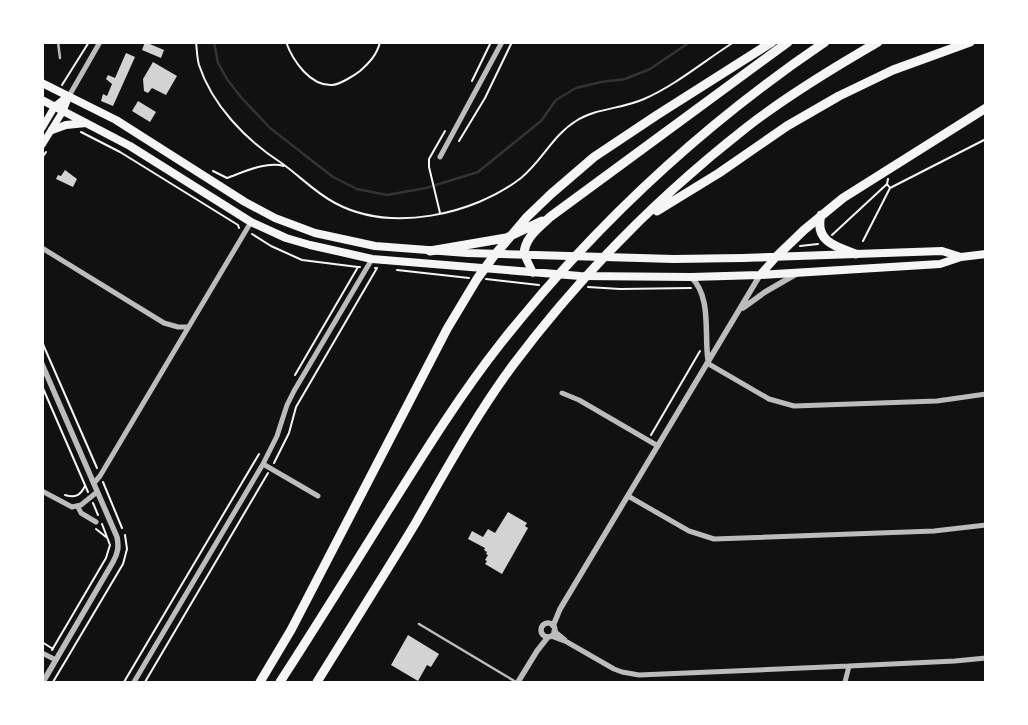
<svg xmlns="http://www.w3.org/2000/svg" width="1028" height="725" font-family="'Playfair Display',serif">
  <rect width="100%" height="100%" fill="#111"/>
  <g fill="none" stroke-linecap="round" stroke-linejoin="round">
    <path stroke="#333" stroke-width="2.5" d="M214,42L218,63L227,79L240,96L270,128L333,177L357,189L387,195L426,188L478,172L541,121L556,100L576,88L601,82L625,79L650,69L690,42"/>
  </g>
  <path fill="#d3d3d3" d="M145,42L164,50L161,58L142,50Z
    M126,53L135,57L113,106L101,101L103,94L107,96L112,84L106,79L108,75L115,78Z
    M153,62L177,76L166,95L152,88L148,93L144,91L143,79Z
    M138,101L156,112L150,122L132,111Z
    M65,170L77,179L73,187L56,179L58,175L61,176Z
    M508,512L527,523L525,526L528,528L502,574L485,564L487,561L485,560L488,555L486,554L487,552L484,550L485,548L468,539L472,531L483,537L488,529L495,533Z
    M408,635L439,654L431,667L427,665L418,681L391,665Z"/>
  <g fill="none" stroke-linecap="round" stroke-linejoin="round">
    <path stroke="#f5f5f5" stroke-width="2" d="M196,42C197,50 197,58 199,65C212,105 246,140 280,162C299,175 314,192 335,203C391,233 473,215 521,178C542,161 553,135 576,121C596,108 622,109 644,99C676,85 704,61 734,42
      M286,42C293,61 310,86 332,85C339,85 355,75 360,71C369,63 377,55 380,42
      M472,81L491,42
      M62,85L89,42
      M81,132L120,152L238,225L239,228
      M459,141L485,98L512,42
      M42,158L46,152
      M213,171L227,178C244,172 266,161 284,166
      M888,179L887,184L890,188
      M440,213L429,167V159L445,131
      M252,234L271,246L302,260L358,267
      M832,235L887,184
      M863,241L890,188L986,139
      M800,246L818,244
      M397,270L469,278
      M486,279L539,285
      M588,287L620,289L691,288
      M42,342L97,468
      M295,375L358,267H360
      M42,386L88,492
      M651,435L700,351
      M274,463L289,433L296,407L377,268H375
      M103,482L122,528
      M65,495C75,498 80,496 85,486
      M93,503L98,515
      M96,529L106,537
      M42,642L53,649
      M52,650L106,558L110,545L102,524
      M53,682L123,564L127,549L125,535
      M124,682L259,454
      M145,682L268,473"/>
    <path stroke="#bcbcbc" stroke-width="2.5" d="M58,42L60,58
      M419,624L516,682"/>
    <path stroke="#bcbcbc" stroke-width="5" d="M69,96L100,42
      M440,157L502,42
      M42,248L164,323L178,327H188
      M707,363L769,399L794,406L937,401L986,394
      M562,393L579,400L658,446
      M263,464L318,496
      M94,483L100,476L251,222
      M42,491L72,507L81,505L97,492
      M628,496L689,531L714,539L934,531L986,525
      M78,507L81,513L96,522
      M554,631L565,640
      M551,636L567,642L614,669L622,672L639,675L849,666L955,661L986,658
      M42,653L56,660
      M134,682L263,464L277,436L287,405L294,391L372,259
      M845,682L849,666"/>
    <path stroke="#bcbcbc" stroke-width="5.5" d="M691,277C712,297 704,334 708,360
      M743,308L765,292L798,273
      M42,364L117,537C119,547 118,553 113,562L43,682
      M541 630a7 7 0 1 1 14 0a7 7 0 1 1-14 0Z
      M553,626L560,609L760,275
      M518,682L537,651L548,637"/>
    <path stroke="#f5f5f5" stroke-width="7" d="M42,128L55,106L68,96
      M42,145L63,111L69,96"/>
    <path stroke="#f5f5f5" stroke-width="8" d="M42,83L116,120L245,202L275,218L315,233L375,246L467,253L674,259L743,258L942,251L961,257
      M42,100L130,146L251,222L286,238L310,245L372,259L580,276L691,277L760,275L940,264L961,257L986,254
      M52,130L66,125L86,123
      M524,254L533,273
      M760,275L777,256"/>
    <path stroke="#f5f5f5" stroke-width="9" d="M657,211L719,173L787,126L839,96L893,70L970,42
      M821,215C814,241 836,247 856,254
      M430,251L506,238L542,221
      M524,254C525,237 538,229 550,217L788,42
      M777,256L804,230L843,198L986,108
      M260,682L291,630L447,329L477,279L493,257L527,217L551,194L594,157L657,115L772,42
      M280,682C317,625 353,567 389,509C424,453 460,395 501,343C593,227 702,125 825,42
      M317,682C349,630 383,577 415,524C446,470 476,415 513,365C579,277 660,195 747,127C788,95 833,68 878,42"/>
  </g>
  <rect width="1028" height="725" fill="none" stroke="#ffffff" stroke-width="88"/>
</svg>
